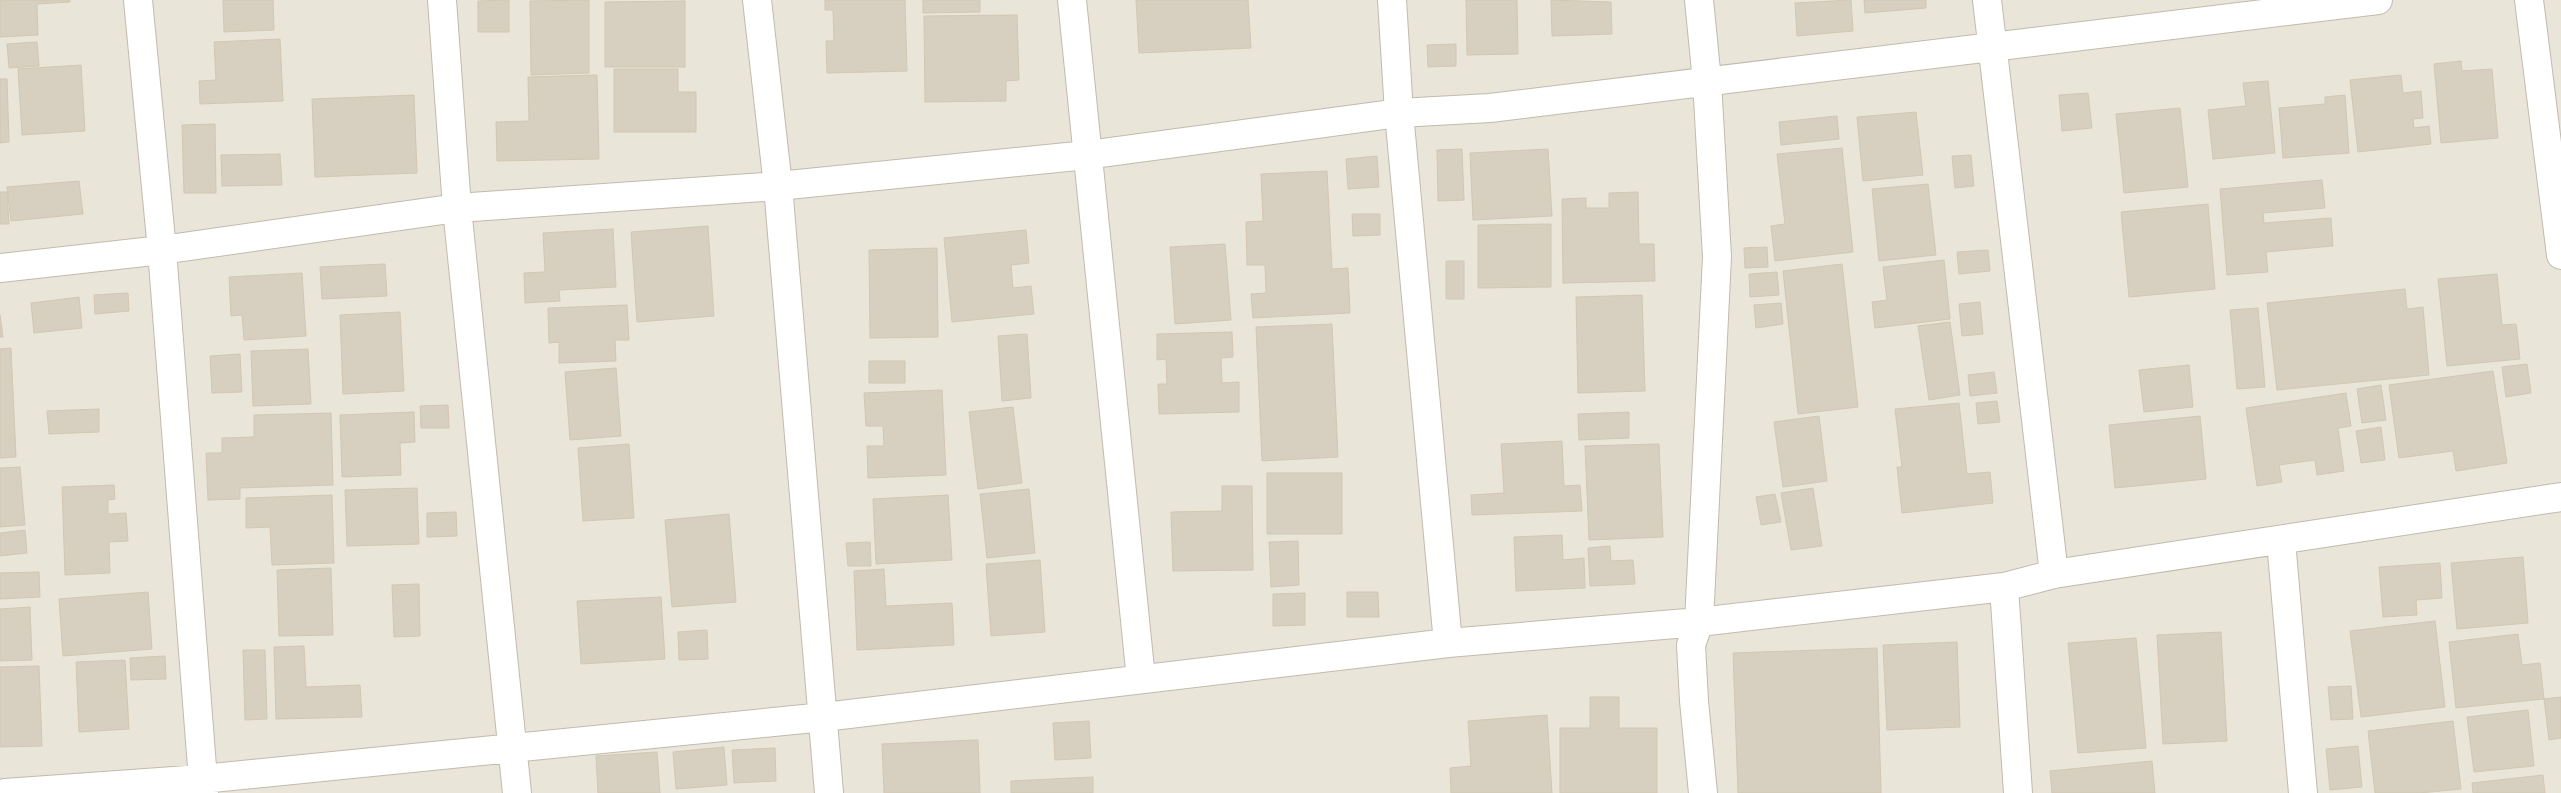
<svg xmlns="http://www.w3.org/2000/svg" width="2561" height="793" font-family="Lato,sans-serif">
  <rect width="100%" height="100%" fill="#f5f2ea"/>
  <path fill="#e9e5d8" d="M0,0H2561V793H0Z"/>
  <path fill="#d7cfc0" stroke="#d2c7b3" d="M0,0H70V2L37,4L38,35L0,37Z
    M223,0H273L274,30L224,32Z
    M509,0V32H478V1Z
    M589,0V73L531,75L530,1Z
    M825,0H905L907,71L827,73L826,41H834L833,10H825Z
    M923,0H980V12L923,13Z
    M1136,0H1248L1251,48L1139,53Z
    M1466,0H1517L1518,54L1467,55Z
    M1551,0L1611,2L1612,34L1552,36Z
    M1851,0L1853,31L1797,36L1795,3Z
    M1864,0H1926V8L1865,13Z
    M685,1V67H605V2Z
    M1017,15L1019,80L1006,81V101L925,102L924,16Z
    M280,39L283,101L200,104L199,81L216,80L214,42Z
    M37,42L39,66L9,68L7,44Z
    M1456,44V66L1428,67L1427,45Z
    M2461,61L2462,71L2492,69L2498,138L2441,143L2434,64Z
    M81,65L85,131L22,135L18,69Z
    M614,69H678V92H696V132H614Z
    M597,75L599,159L497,161L496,122L529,121L528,77Z
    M2401,75L2403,93L2421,91L2423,118L2413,119L2414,128L2429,126L2431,144L2358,152L2350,80Z
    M0,79H7L9,142L0,143Z
    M2268,81L2275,153L2213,159L2208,110L2246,106L2243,83Z
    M2088,93L2092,128L2062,131L2059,95Z
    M414,95L417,173L315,177L312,99Z
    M2345,95L2349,153L2283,158L2279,108L2325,104V97Z
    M2180,108L2188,187L2124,193L2116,114Z
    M1916,112L1923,175L1863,181L1857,117Z
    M1837,116L1839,139L1781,145L1779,122Z
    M215,124L216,193H184L182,125Z
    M1842,148L1853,252L1775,261L1771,226L1785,224L1777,154Z
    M1462,149L1464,200L1438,201L1437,150Z
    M1548,149L1552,216L1473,220L1470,153Z
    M280,154L282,185L222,186L221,155Z
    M1971,155L1974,186L1955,188L1952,156Z
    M1377,156L1379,187L1348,189L1346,159Z
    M1327,171L1332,269L1348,268L1350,313L1253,318L1251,294L1266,293L1265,265H1247L1246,222L1263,221L1261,174Z
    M2322,180L2325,208L2263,213L2264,223L2331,218L2333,246L2266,252L2268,272L2227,275L2220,189Z
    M79,181L83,214L11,221L7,187Z
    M1928,184L1936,255L1879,261L1872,189Z
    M0,192H7L9,224H0Z
    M1638,192L1639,244H1654L1655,281L1563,283L1562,199L1586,198V208H1609V193Z
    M2208,204L2215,289L2129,297L2121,212Z
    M1352,214H1380V235L1353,236Z
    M1551,224V287L1478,288V225Z
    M708,226L714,316L637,322L631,232Z
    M613,229L616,287L559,290L560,301L525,303L524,273L545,272L543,233Z
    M1026,230L1029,263L1011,265L1013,288L1031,286L1034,314L952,322L944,238Z
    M1225,244L1231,320L1175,324L1170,247Z
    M1767,247L1768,267L1745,268L1744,248Z
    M937,248L938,337L870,338L869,250Z
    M1988,250L1990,271L1959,274L1957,252Z
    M1944,260L1950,319L1875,328L1872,302L1887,300L1883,267Z
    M1446,261H1464V299H1446Z
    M385,264L387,296L322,299L320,267Z
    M1842,264L1858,407L1798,414L1783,271Z
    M1777,272L1779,295L1750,297L1749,274Z
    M302,273L306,336L244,340L242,315L231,316L229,277Z
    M2497,274L2502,325L2516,324L2520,359L2447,366L2438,279Z
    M2405,289L2407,309L2423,307L2429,375L2277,390L2267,303Z
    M128,293L129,311L95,314L94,295Z
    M1642,295L1645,391L1578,393L1576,297Z
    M79,297L82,328L34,333L31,303Z
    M1980,302L1983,334L1962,336L1959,304Z
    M1781,303L1783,324L1756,328L1754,305Z
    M627,305L629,340H615L616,361L559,363V342L549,343L548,308Z
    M2258,308L2265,387L2237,389L2230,310Z
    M400,312L404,391L343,394L340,315Z
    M0,315L3,337H0Z
    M1950,322L1960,395L1929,400L1918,326Z
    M1332,324L1338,457L1262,461L1256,327Z
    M1232,332L1233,357L1221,358L1222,383L1239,382V412L1159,414L1158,384H1167L1166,359L1157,360V334Z
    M1027,334L1031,398L1002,401L998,336Z
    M11,348L16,457L0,458V349Z
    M308,349L311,404L253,406L251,351Z
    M240,354L242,392L212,393L210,356Z
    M869,361H905V383H869Z
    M2527,364L2531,393L2506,397L2502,367Z
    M2189,365L2193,407L2144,412L2139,370Z
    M616,368L621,436L570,440L565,372Z
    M2493,371L2507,463L2456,471L2453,451L2399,458L2389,385Z
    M1994,372L1997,393L1970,396L1968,375Z
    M2381,385L2386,420L2362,423L2357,389Z
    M942,390L946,475L868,478L867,446H884L883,426H866L864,393Z
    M2346,393L2351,426L2338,428L2344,471L2317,475L2315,460L2279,465L2282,482L2257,486L2246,408Z
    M1997,401L2000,422L1978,424L1976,403Z
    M1959,403L1967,474L1990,472L1993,503L1902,513L1897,467H1902L1895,409Z
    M448,405L449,428H421L420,406Z
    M1013,407L1022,483L978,489L969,412Z
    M99,409V432L49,434L47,411Z
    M414,412L415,442L400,443L401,475L342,477L340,415Z
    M1629,412V438L1579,440L1578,414Z
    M331,413L333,485L240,488V499L208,500L206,453H222V438L254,437V415Z
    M1819,416L1827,481L1783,487L1774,422Z
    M2200,416L2206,479L2115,488L2109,425Z
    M2381,427L2385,460L2361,463L2356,431Z
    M1562,441L1564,486L1580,485L1582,511L1472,515L1471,495L1504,493L1501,444Z
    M629,444L634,518L583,521L578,448Z
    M1659,444L1663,537L1589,540L1585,446Z
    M20,467L25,525L0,527V468Z
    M1267,473H1342V534H1267Z
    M114,485L115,499L108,500V514L126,513L128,541L109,542L110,573L65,575L62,487Z
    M1222,486H1252L1253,570L1173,571L1171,512L1222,511Z
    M417,488L419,544L347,546L345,490Z
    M1813,488L1822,546L1791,550L1781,493Z
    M1029,489L1035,553L987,558L980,494Z
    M1775,494L1781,522L1761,525L1756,497Z
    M332,495L334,563L272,565L270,527L246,528V498Z
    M948,495L952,560L876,564L873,499Z
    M456,512L457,536L427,537V513Z
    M729,514L736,602L672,607L665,520Z
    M25,530L27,553L0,556V533Z
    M1562,535L1563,560L1584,558L1585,588L1516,591L1514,537Z
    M1298,541L1299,585L1271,587L1269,542Z
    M870,542L871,566H848L846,543Z
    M1610,546L1611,561L1633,560L1635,584L1590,586L1588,548Z
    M2523,557L2528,623L2457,629L2451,563Z
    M1040,560L1045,632L991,636L986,564Z
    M2440,563L2442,598L2416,600L2417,615L2383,617L2379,567Z
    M331,568L333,635L279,636L277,570Z
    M884,569L886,606L952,603L954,645L857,650L854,571Z
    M39,572L40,597L0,599V573Z
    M419,584L420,636L394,637L392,585Z
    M148,592L152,649L63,656L59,599Z
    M1347,592H1378L1379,617H1347Z
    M1305,593V625L1273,626V594Z
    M661,597L665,659L581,664L577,601Z
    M30,607L32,660L0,661V609Z
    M2435,621L2445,707L2361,717L2350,631Z
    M707,630L708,659L679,660L678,632Z
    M2221,632L2227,741L2163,744L2157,635Z
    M2518,634L2522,665L2540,663L2544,699L2456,708L2449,642Z
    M2136,638L2146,748L2078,753L2068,643Z
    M1957,642L1960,727L1887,730L1883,645Z
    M304,646L306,687L360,685L362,717L276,719L274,647Z
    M1877,648L1881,793H1738L1733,653Z
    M243,650H265L267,719L245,720Z
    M165,656L166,679L131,680L130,658Z
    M125,660L129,729L79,732L76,662Z
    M39,666L42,746L0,747V667Z
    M2351,686L2353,719L2331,720L2328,687Z
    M1590,697H1619V728H1657V793H1560V728H1590Z
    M2561,697V738L2549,740L2544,699Z
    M2528,710L2534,766L2474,772L2467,717Z
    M1547,715L1552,793H1451L1450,768L1471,766L1468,721Z
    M1089,721L1091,758L1055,760L1053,723Z
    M2453,721L2461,789L2420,793H2375L2368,731Z
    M978,740L980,793H884L882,744Z
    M2358,746L2362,787L2330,790L2326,749Z
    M724,747L727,785L676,789L673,752Z
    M775,748L776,781L734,783L732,750Z
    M657,752L660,793H598L596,756Z
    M2152,761L2155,793H2052L2050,771Z
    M2543,775L2545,793H2473L2472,783Z
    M1093,777V793H1011V781Z"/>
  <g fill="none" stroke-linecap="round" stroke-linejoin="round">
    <defs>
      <path id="minor" d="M138,0L162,250L204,793
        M442,0L457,208L517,793
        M757,0L778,186L829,793
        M1072,0L1141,679
        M1392,0L1399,113L1448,643
        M1699,0L1707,81L1717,257L1699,622L1691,645L1694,701L1703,793
        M1987,0L2054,574
        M2529,0L2561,255
        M0,268L162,250L457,208L778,186L1087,155L1399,113L1490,108L2378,0
        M2281,541L2303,793
        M2004,587L2018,793
        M5,793L202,779L824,717L1448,643L1699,622L2004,587L2054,574L2561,497"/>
    </defs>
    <use href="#minor" stroke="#c1bbad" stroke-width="30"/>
    <use href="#minor" stroke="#fff" stroke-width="28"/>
  </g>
</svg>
